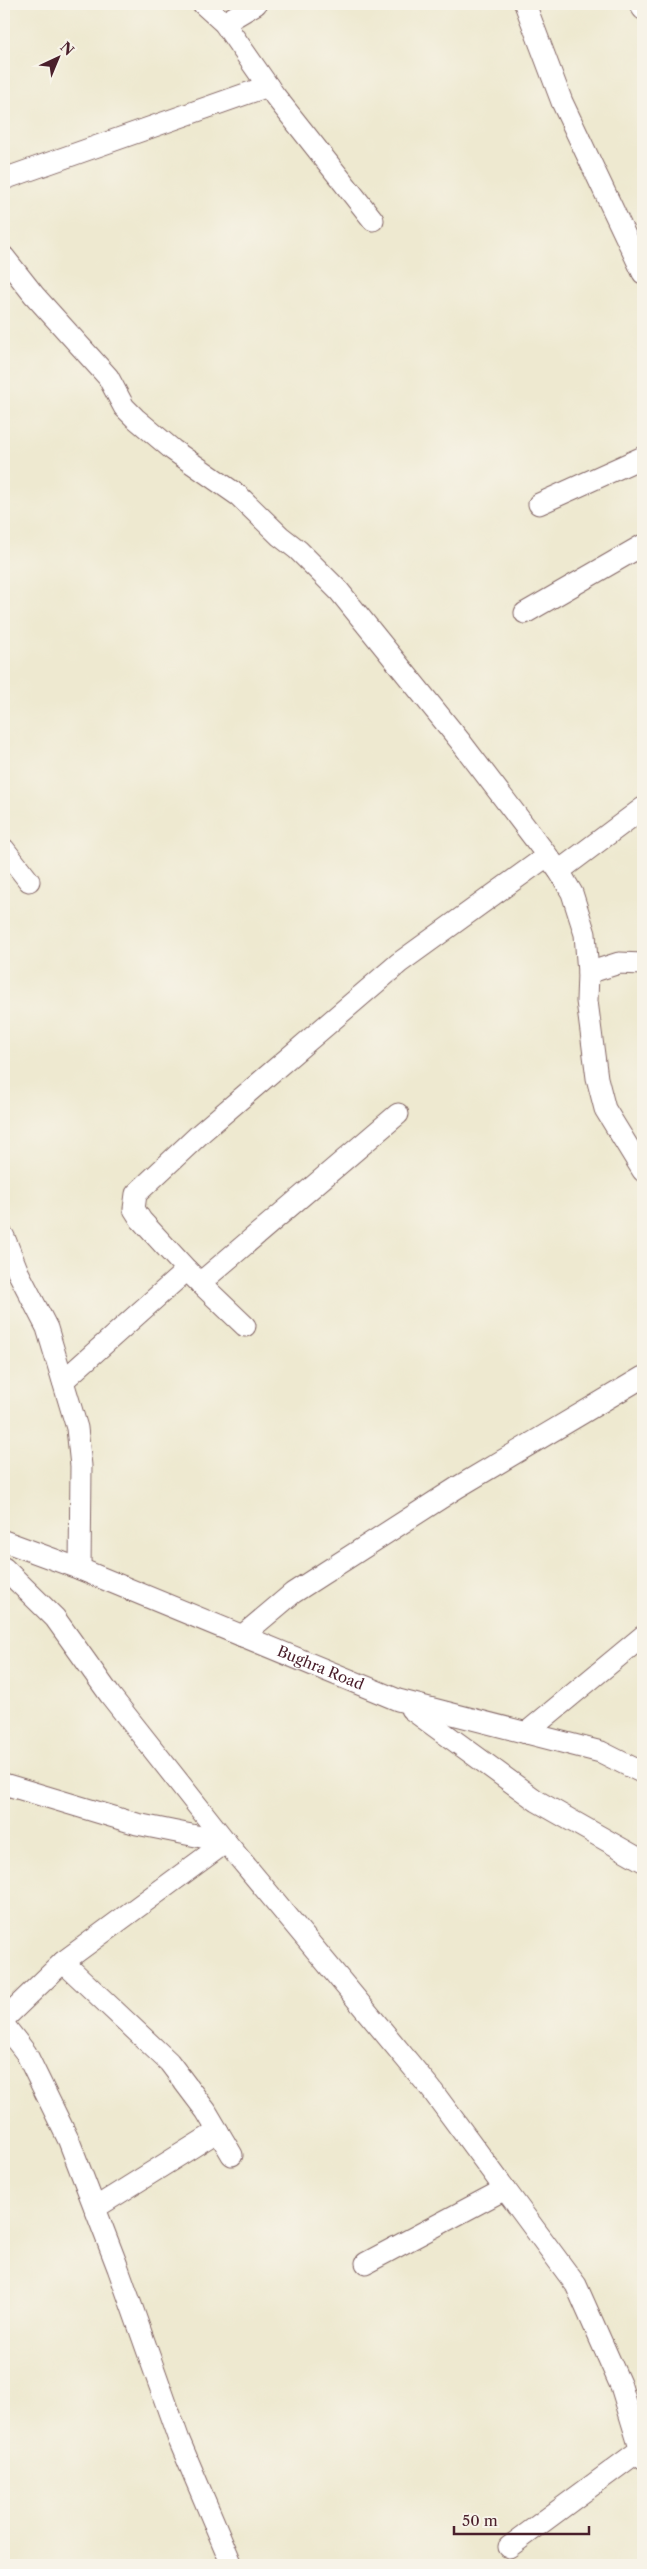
<svg xmlns="http://www.w3.org/2000/svg" width="647" height="2569" font-family="'Libre Caslon Text',serif">
  <rect width="100%" height="100%" fill="#f7f3e8"/>
  <filter id="ink" filterUnits="userSpaceOnUse"><feTurbulence type="fractalNoise" baseFrequency=".02" numOctaves="2"/><feDisplacementMap in="SourceGraphic" scale="10" xChannelSelector="R" yChannelSelector="G"/><feConvolveMatrix kernelMatrix="1 2 1 2 8 2 1 2 1" color-interpolation-filters="sRGB"/></filter>
  <filter id="wash" filterUnits="userSpaceOnUse"><feTurbulence type="fractalNoise" baseFrequency=".0096" numOctaves="4" result="noise"/><feDisplacementMap in="SourceGraphic" scale="20" xChannelSelector="R" yChannelSelector="G"/><feGaussianBlur stdDeviation="1.12" result="paint"/><feColorMatrix in="noise" values="0 0 0 0 0 0 0 0 0 0 0 0 0 0 0 0 0 1.4 0 .05"/><feComposite in="paint" operator="in"/></filter>
  <g filter="url(#wash)">
    <rect width="100%" height="100%" fill="#eee9d0"/>
  </g>
  <g filter="url(#ink)">
    <g fill="none" stroke-linecap="round" stroke-linejoin="round">
      <defs>
        <g id="minor">
          <path d="M203,4L224,23L275,96L373,220"/>
          <path d="M525,4L562,102L643,273"/>
          <path d="M640,4L643,9"/>
          <path d="M224,23L256,4"/>
          <path d="M4,179L268,86"/>
          <path d="M4,257L34,295L108,377L124,407L135,418L173,450L239,496L280,536L298,550L339,591L460,741L559,871L572,893L585,934L588,973L587,1001L597,1078L605,1109L643,1171"/>
          <path d="M539,504L643,457"/>
          <path d="M525,613L643,545"/>
          <path d="M4,849L29,881"/>
          <path d="M559,871L643,808"/>
          <path d="M588,973L619,963L643,964"/>
          <path d="M4,1237L18,1272L47,1328L77,1428L81,1466L80,1569"/>
          <path d="M187,1270L141,1220L134,1209L136,1194L202,1132L308,1041L399,963L547,856"/>
          <path d="M200,1283L245,1326"/>
          <path d="M63,1381L187,1270L200,1283L398,1114"/>
          <path id="s1" d="M4,1541L80,1569L398,1700L601,1752L643,1773"/>
          <path d="M4,1568L55,1618L110,1695L226,1842L431,2089L576,2285L621,2386L643,2458"/>
          <path d="M242,1636L293,1593L458,1487L643,1377"/>
          <path d="M411,1709L537,1801L643,1861"/>
          <path d="M526,1733L643,1636"/>
          <path d="M4,1784L137,1824L226,1842"/>
          <path d="M63,1962L169,2062L206,2111L232,2155"/>
          <path d="M4,2019L63,1962L226,1842"/>
          <path d="M4,2025L26,2053L69,2141L118,2268L179,2440L232,2565"/>
          <path d="M95,2208L218,2131"/>
          <path d="M366,2263L505,2189"/>
          <path d="M509,2547L640,2450"/>
        </g>
      </defs>
      <use href="#minor" stroke="#836665" stroke-width="23"/>
      <use href="#minor" stroke="#fff" stroke-width="21"/>
    </g>
  </g>
  <g text-anchor="middle" stroke-width="5" stroke-linejoin="round" paint-order="stroke">
    <g font-size="15" fill="#4a1f2b" stroke="#f7f3e8">
      <text dy="5" stroke="none"><textPath href="#s1" startOffset="341">Bughra Road</textPath></text>
    </g>
  </g>
  <rect width="647" height="2569" fill="none" stroke="#f7f3e8" stroke-width="20"/>
  <g transform="translate(58 58) rotate(44)" stroke="#f7f3e8" stroke-width="4" paint-order="stroke">
  <path d="M0-4L9 19L0 12L-9 19Z" fill="#4a1f2b"/>
  <text y="-8" font-size="14" font-weight="bold" text-anchor="middle" fill="#4a1f2b">N</text>
  </g>
  <path d="M454 2526v8h135v-8" fill="none" stroke="#4a1f2b" stroke-width="2.5"/>
  <text x="462" y="2526" font-size="15" fill="#4a1f2b" stroke="#f7f3e8" stroke-width="4" paint-order="stroke">50 m</text>
</svg>
